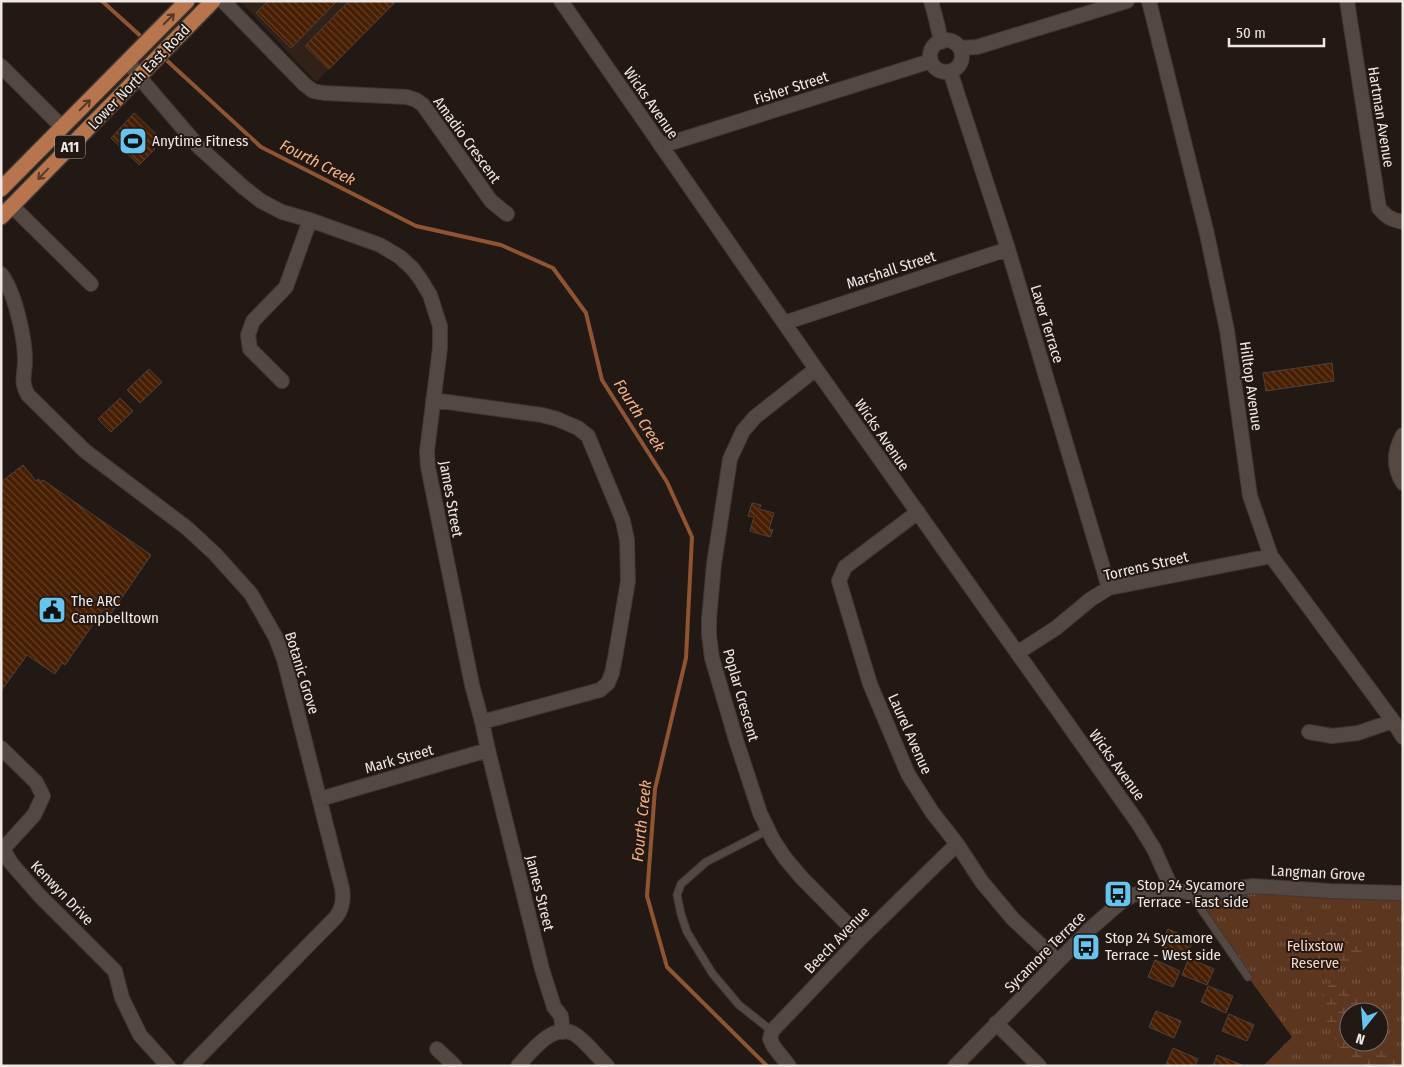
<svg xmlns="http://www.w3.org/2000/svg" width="1404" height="1067" font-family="'Fira Sans Condensed',sans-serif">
  <defs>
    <pattern id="grass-tufts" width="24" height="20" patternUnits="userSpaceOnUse" patternTransform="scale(1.25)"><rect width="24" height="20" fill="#5d3620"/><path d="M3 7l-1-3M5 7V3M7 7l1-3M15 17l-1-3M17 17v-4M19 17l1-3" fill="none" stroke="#755340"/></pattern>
    <pattern id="wetland-marsh" width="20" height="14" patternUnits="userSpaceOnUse" patternTransform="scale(1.25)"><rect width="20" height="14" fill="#5d3620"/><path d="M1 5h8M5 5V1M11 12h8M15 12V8" fill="none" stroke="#755340"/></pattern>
    <pattern id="building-back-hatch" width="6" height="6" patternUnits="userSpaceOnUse" patternTransform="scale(1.25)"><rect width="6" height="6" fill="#471e02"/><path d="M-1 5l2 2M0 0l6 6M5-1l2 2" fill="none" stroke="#623f27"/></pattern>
  </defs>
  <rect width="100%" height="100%" fill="#231914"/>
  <path fill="#312119" d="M240,1H398L316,82Z"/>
  <path fill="url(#grass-tufts)" fill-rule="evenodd" d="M1403,892V1066H1263L1292,1037L1248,977L1189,893ZM1349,1012H1379V1042H1349Z"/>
  <path fill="url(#wetland-marsh)" d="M1310,927C1320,927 1332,926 1342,928C1352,930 1366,942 1364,953C1363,956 1360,960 1358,963C1350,966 1346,965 1338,965C1325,965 1312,975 1299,970C1294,968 1291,963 1287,959C1288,943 1297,935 1310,927Z
    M1337,983C1356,988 1357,998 1366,1012H1349V1042H1379V1034L1399,1066H1356C1352,1062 1348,1059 1345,1055C1336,1043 1312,999 1326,987C1329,985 1334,984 1337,983Z"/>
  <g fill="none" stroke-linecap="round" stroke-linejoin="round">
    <path stroke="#8f5431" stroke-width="4" d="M102,1L145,40
      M163,57L261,147L416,226L501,245L553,268L586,313L602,380L667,482L692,537L686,658L655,789L647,896L667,967L767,1066"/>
  </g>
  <path fill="url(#building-back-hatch)" stroke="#4d423b" d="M268,1H337L291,48L256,13Z
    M349,1H396L329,69L305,46Z
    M134,113L157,135L150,143L155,149L139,165L111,138Z
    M1332,363L1334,381L1266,391L1263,373Z
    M149,369L162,382L140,403L127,390Z
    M120,398L133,411L111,432L98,419Z
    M23,465L36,481L38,479L42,482L43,480L151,555L110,615L103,610L65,665L62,663L55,674L27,655L1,691V482Z
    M752,503L761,505L759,509L774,513L769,529L773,530L770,537L750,531L754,517L748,516Z
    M1168,929L1193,940L1186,957L1161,946Z
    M1189,958L1214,969L1207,985L1182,975Z
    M1155,960L1180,971L1173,987L1148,977Z
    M1208,986L1233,996L1226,1013L1201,1002Z
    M1156,1011L1181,1021L1174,1038L1149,1027Z
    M1229,1014L1254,1025L1247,1041L1222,1031Z
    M1173,1048L1198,1059L1195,1066H1169L1166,1065Z
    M1217,1055L1242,1065V1066H1213Z"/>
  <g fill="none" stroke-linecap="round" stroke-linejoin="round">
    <defs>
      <path id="lane" d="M768,830L706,862L681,884L677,895L681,914L687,932L712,973L739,1005L772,1031
        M1190,893L1248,977"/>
      <path id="street" d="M223,1L304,84L313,91L324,93L407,97L416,100L423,105L491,201L507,214
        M561,1L816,369L1138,823L1154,849L1172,889
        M931,1L937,23L941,42
        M1149,1L1207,234L1227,330L1250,496L1271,556L1393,721L1403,737
        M1347,1L1379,208C1386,217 1392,220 1403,222
        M930 56a16 16 0 1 1 32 0a16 16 0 1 1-32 0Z
        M960,48L977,47L1127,1
        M128,61L139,77L199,147L243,187L261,201L282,212L310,220L380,245L400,257L413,269L421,280L430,295L440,326V348L427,451L428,467L472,685L482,722L488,750L542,969L554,1007L561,1016L563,1032
        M1,66L62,127
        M950,71L1008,249L1109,588
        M661,146L931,61
        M12,206L91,284
        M1,274C15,292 25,338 25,360C25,375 20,381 28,395L85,451L187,528L215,554L251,594L275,636L284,659L342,888C344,899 343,908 336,917L190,1066
        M784,323L1008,249
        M816,369L755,417L743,431L730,459L714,564L709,619V635L712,658L736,740L760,813L773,840L785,858L801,877L861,938
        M282,381L250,349L248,335L253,321L286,287L310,220
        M433,400L542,415L557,419L578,428L588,436L615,501L623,521L627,540L628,581L615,658L612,673L608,683L600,690L482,722
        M1403,435C1394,451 1393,467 1403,483
        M918,512L845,567L839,581L870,684L908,774L932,812L957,844L982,882L1013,919L1058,961
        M1017,653L1056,628L1091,599L1109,588L1271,556
        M1309,732L1332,736L1358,733L1393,721
        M1,748L36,782L43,796L34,815L3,849L11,863L39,895L115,971L122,998L140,1035L168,1066
        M320,799L488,750
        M996,1023L1039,1066
        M437,1049L455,1066
        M518,1066C531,1052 554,1020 576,1035C587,1043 597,1056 607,1066
        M789,1066L774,1047L770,1039L772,1031L861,938L957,844
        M955,1066L1090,929L1121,902L1133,895L1154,890L1172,889L1189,893H1205L1253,886L1330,891L1403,893"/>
      <path id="primary" d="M1,189L187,1
        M1,217L213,1"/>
    </defs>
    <use href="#lane" stroke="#3e3734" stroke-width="9"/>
    <use href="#street" stroke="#3e3734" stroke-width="16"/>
    <use href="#primary" stroke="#3e3734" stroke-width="18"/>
    <use href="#lane" stroke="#544842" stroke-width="7"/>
    <use href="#street" stroke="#544842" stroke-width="14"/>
    <use href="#primary" stroke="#b8754d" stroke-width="15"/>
  </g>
  <defs><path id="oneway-shaft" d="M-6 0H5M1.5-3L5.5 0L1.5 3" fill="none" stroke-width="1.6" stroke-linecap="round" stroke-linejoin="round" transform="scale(1.25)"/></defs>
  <g stroke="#573928">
    <use href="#oneway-shaft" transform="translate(169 19) rotate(-45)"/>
    <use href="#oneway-shaft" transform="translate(85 105) rotate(-45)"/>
    <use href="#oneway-shaft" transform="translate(43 174) rotate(134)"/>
  </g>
  <defs>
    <symbol id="stadium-square" viewBox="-11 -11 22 22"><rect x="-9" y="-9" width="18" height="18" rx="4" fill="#66c4ef" stroke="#231914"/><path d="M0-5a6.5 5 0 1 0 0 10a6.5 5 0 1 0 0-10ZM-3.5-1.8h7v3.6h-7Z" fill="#111"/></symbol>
    <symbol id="civic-square" viewBox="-11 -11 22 22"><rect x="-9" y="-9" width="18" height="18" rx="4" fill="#66c4ef" stroke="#231914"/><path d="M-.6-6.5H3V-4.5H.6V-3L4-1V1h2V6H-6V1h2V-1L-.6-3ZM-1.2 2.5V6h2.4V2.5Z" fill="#111"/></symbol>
    <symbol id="bus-square" viewBox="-11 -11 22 22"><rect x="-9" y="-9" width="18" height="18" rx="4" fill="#66c4ef" stroke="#231914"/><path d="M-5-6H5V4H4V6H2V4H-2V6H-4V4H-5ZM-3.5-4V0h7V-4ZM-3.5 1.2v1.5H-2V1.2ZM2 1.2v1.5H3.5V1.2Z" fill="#111"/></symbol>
  </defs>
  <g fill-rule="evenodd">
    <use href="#stadium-square" x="117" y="125" width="32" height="32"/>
    <use href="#civic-square" x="36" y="594" width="32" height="32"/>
    <use href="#bus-square" x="1102" y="878" width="32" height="32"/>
    <use href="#bus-square" x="1070" y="931" width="32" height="32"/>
  </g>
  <g text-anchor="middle" stroke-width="4" stroke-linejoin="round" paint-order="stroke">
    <rect fill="#231914" stroke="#b2aaa6" stroke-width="1" x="55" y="135.5" width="30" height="23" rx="4"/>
    <g font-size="14" font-weight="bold" fill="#efe8e4">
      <text x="70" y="152">A11</text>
    </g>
    <g font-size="15" fill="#efe8e4" stroke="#231914">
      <text transform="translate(139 77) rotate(-46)" y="5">Lower North East Road</text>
      <text transform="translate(791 88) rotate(-18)" y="5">Fisher Street</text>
      <text transform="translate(651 103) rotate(55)" y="5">Wicks Avenue</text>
      <text transform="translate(1381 117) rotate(81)" y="5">Hartman Avenue</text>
      <text transform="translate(467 140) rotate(54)" y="5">Amadio Crescent</text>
      <text transform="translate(891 270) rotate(-18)" y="5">Marshall Street</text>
      <text transform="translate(1047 324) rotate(73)" y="5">Laver Terrace</text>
      <text transform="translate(1251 386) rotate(82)" y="5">Hilltop Avenue</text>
      <text transform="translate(882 435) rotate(55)" y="5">Wicks Avenue</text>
      <text transform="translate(451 499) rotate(80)" y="5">James Street</text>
      <text transform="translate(1146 566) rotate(-13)" y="5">Torrens Street</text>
      <text transform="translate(302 673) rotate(73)" y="5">Botanic Grove</text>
      <text transform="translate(741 695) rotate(74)" y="5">Poplar Crescent</text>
      <text transform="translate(910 734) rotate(66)" y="5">Laurel Avenue</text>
      <text transform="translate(399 759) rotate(-16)" y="5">Mark Street</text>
      <text transform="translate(1117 765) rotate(54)" y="5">Wicks Avenue</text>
      <text transform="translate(1318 873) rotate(3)" y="5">Langman Grove</text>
      <text transform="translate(62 893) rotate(46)" y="5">Kenwyn Drive</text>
      <text transform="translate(540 893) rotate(76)" y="5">James Street</text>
      <text transform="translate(837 940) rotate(-46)" y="5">Beech Avenue</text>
      <text transform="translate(1045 952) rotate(-45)" y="5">Sycamore Terrace</text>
    </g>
    <g font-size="15" fill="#efe8e4" stroke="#231914" text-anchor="start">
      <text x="152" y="146">Anytime Fitness</text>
      <text x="71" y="606">The ARC<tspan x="71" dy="17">Campbelltown</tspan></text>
      <text x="1137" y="890">Stop 24 Sycamore<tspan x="1137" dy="17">Terrace - East side</tspan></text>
      <text x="1105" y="943">Stop 24 Sycamore<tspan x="1105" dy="17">Terrace - West side</tspan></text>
    </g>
    <g font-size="15" fill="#f9d4c1" stroke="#231914">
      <text x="1315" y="951">Felixstow<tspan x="1315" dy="17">Reserve</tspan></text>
    </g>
    <g font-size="16" font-style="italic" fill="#f6b088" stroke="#231914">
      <text transform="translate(318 162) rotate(27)" y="6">Fourth Creek</text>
      <text transform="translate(640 415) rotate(58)" y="6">Fourth Creek</text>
      <text transform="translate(641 821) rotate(-84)" y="6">Fourth Creek</text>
    </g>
  </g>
  <rect width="1404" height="1067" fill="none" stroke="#efe8e4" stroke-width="5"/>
  <g transform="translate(1364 1027) rotate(197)"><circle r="24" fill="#231914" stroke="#756c67"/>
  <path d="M0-4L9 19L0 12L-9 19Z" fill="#66c4ef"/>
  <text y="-8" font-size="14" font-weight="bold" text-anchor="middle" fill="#efe8e4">N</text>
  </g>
  <path d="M1229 38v8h95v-8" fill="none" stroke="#efe8e4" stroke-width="2.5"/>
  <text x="1236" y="38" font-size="15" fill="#efe8e4" stroke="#231914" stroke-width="4" paint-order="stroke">50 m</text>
</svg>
